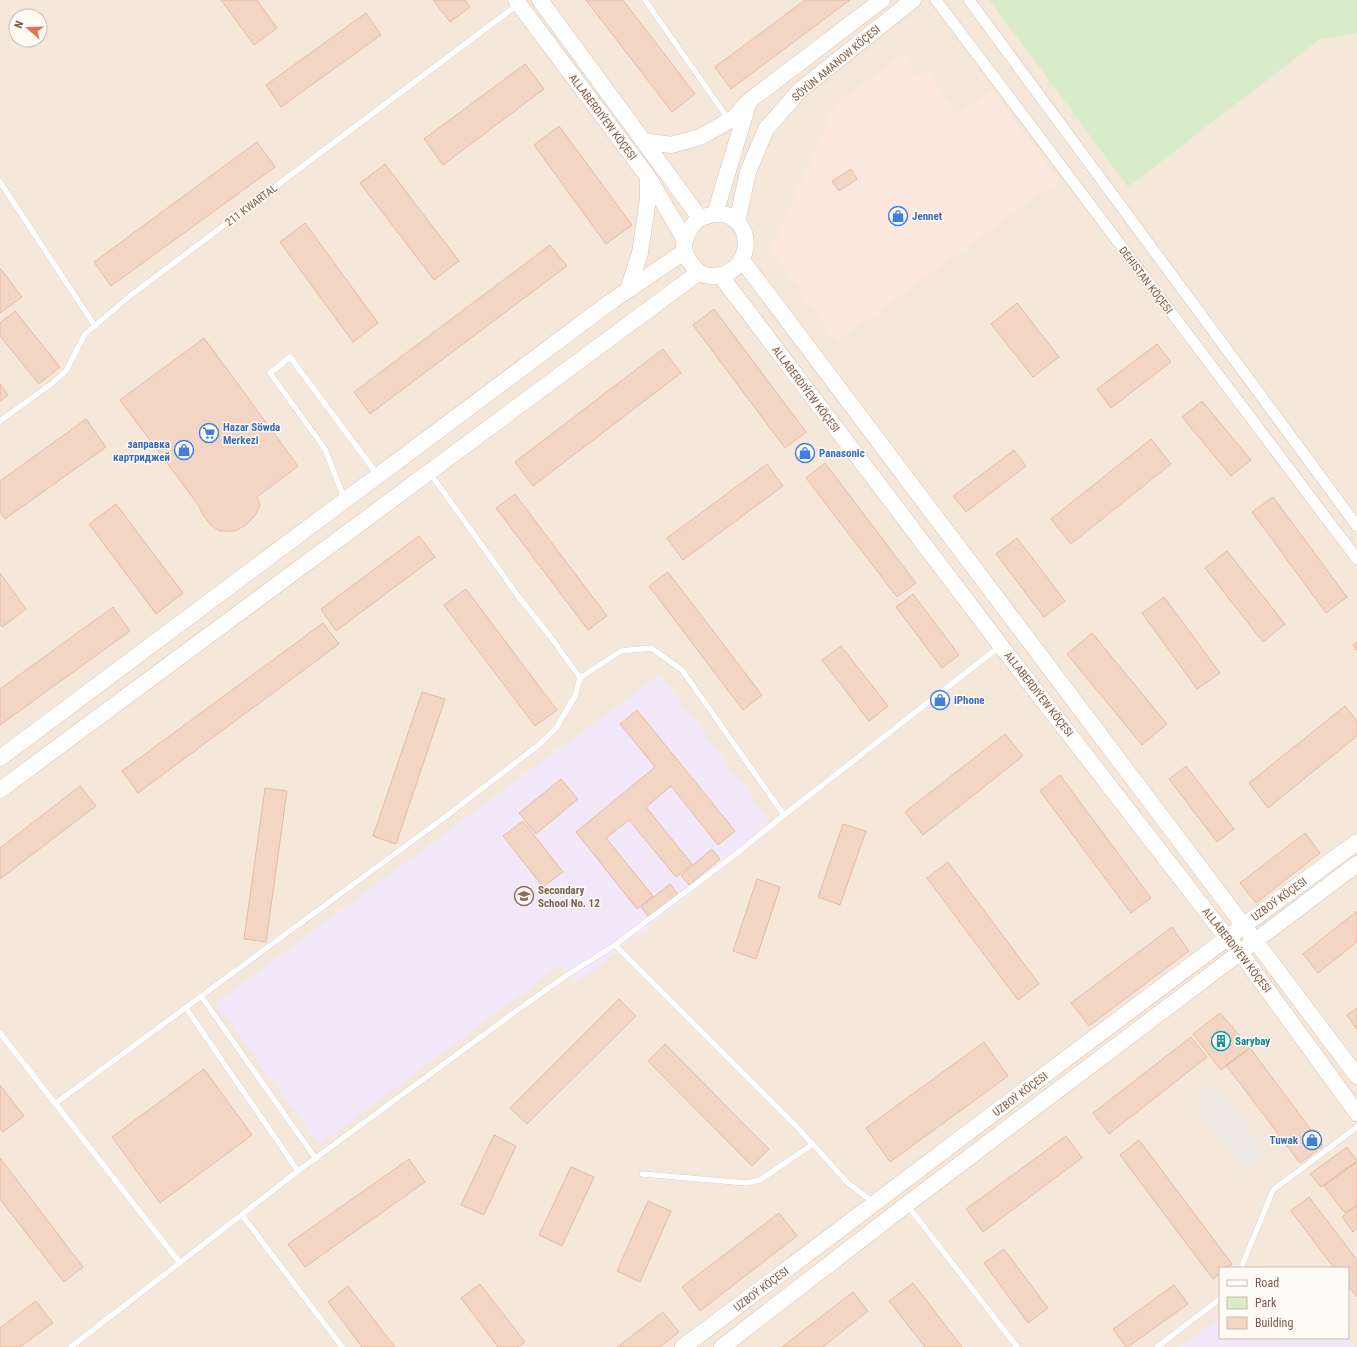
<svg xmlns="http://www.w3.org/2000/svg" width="1357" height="1347" font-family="'Roboto Condensed',sans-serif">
  <rect width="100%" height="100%" fill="#fdf6ec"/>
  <path fill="#f5e8da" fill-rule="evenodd" d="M0,0H1357V1347H0ZM16,16H40V40H16ZM1220,1268H1348V1338H1220Z"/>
  <path fill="#fde8e0" d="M902,55L917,76L925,70L957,115L992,89L1058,181L837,342L771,251L837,102Z"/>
  <path fill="#efe9e4" d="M1214,1084L1270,1154L1246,1172L1192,1102Z"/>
  <path fill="#f3e8fa" d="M660,674L775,828L577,983L561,964L319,1145L215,1003Z
    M1220,1317V1338H1347L1354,1347H1180Z"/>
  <path fill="#d8ecc9" d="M989,0H1357V33L1319,40L1128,187Z"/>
  <path fill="#f3d5c3" stroke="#e6bba3" d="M221,0H257L277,28L254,45Z
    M433,0H465L470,7L450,22Z
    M586,0H623L695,94L672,112Z
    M805,0H850L731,89L715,67Z
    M366,13L381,35L281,107L266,85Z
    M525,64L544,89L443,165L424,139Z
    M559,126L632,225L606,244L534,145Z
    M257,142L275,167L111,286L94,262Z
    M385,164L459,261L434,280L360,183Z
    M851,169L857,179L839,191L832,181Z
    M305,223L378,323L353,342L280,242Z
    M550,245L567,266L370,414L354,392Z
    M0,268L22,297L0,313Z
    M1017,303L1059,357L1033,377L991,324Z
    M714,309L806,432L785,448L693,325Z
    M15,311L60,367L39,384L0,336V323Z
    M204,338L298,466L257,497L260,506L254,517L246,525L235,531H220L212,526L203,515L199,506L120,400Z
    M1157,344L1171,362L1111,408L1097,389Z
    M663,349L681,373L533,486L515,462Z
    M0,384L8,395L0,401Z
    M1202,401L1251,460L1231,476L1182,417Z
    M86,419L106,447L5,519L0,512V481Z
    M1151,439L1171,464L1071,544L1051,519Z
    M1014,450L1026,466L966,512L953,496Z
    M825,463L916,583L897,597L806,478Z
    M767,464L783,486L683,560L667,538Z
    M515,494L607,616L588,630L496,508Z
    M1273,497L1347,597L1326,613L1252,512Z
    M116,504L183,593L156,614L89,524Z
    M419,536L435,557L336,631L321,609Z
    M1017,538L1065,601L1044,617L996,554Z
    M1227,551L1285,624L1263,642L1205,568Z
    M668,572L762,695L743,710L649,586Z
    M0,573L26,609L2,627L0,624Z
    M466,589L557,710L535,726L444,605Z
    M913,594L959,655L942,668L896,607Z
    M1164,597L1220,673L1197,689L1142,613Z
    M113,607L130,631L0,725V689Z
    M323,623L339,644L138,793L122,771Z
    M1092,633L1167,724L1142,745L1067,654Z
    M1357,642V650L1353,645Z
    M841,646L888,706L869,721L822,660Z
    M422,692L445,699L396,844L373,836Z
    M1345,706L1357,721V736L1268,808L1249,783Z
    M637,710L735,831L718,845L671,786L646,807L692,864L676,877L629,820L606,838L653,896L637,909L576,832L655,767L620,724Z
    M1005,734L1023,756L923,835L905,812Z
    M1186,766L1234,829L1217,842L1169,779Z
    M1060,775L1151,898L1131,913L1040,791Z
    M561,779L578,799L536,834L519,813Z
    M80,786L96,806L0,879V848Z
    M265,788L287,791L266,942L244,939Z
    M523,821L563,872L543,887L503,836Z
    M843,824L866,831L840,905L818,897Z
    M1305,833L1320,853L1256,903L1240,883Z
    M712,849L720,859L689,885L681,875Z
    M948,862L1039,984L1018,1000L927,878Z
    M757,879L780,887L756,959L733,951Z
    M670,884L678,894L649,917L641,907Z
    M1357,911V942L1318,973L1303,954Z
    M1172,927L1189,951L1089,1026L1071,1003Z
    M619,999L636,1016L527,1124L510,1108Z
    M1357,1008V1030L1347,1015Z
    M1220,1013L1250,1048L1221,1070L1193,1034Z
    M1191,1037L1207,1057L1109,1134L1093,1113Z
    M984,1042L1008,1076L890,1162L866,1128Z
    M665,1044L769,1149L752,1166L648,1061Z
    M1250,1048L1323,1146L1300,1163L1226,1065Z
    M204,1069L252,1135L160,1203L112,1137Z
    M0,1085L24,1116L3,1132L0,1128Z
    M494,1135L516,1146L484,1215L461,1205Z
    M1066,1136L1082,1158L983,1232L966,1209Z
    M1139,1140L1232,1264L1227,1268H1220V1273L1213,1279L1120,1155Z
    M1347,1147L1357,1161L1321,1187L1310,1174Z
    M0,1158L83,1267L64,1282L0,1199Z
    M409,1159L425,1182L305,1267L288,1244Z
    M1355,1163L1357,1165V1205L1345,1213L1324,1186Z
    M571,1167L594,1177L562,1246L539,1235Z
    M1309,1197L1357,1260V1297L1348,1286V1268H1334L1291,1211Z
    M648,1201L671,1211L640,1282L617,1271Z
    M1357,1206V1229L1353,1232L1342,1217Z
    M779,1213L797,1236L700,1311L682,1287Z
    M1004,1249L1048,1308L1028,1323L984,1263Z
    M913,1283L962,1347H925L889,1301Z
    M480,1284L525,1342L518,1347H498L461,1298Z
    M1174,1285L1188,1304L1128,1347H1126L1113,1329Z
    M348,1286L395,1347H362L328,1302Z
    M853,1292L868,1311L823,1347H782Z
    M36,1301L53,1323L20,1347H0V1328Z
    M663,1312L679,1332L660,1347H617Z"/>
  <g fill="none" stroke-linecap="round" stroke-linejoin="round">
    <defs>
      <path id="lane" d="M645,0L729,120
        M0,182L95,326
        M0,421L50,385L66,371L85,334L130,296L517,5
        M430,473L518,596L550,636L580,678L621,651L651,648L682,670L784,815L999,647
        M344,498L325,449L270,373L290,357L377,474
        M615,945L796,1126L848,1183L874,1203
        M201,996L316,1159
        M186,1008L298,1171
        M0,1033L180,1263
        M56,1103L445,817L540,744L556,728L575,696L580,678
        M642,1174L747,1183L760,1180L813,1144
        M908,1206L1017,1347
        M242,1215L342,1347
        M1241,1268L1273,1190L1357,1127
        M71,1347L298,1171L512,1014L567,975L615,945L736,854L784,815
        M1157,1347L1216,1302L1220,1298"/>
      <path id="street" d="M936,0L1357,559
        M969,0L1357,526"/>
      <path id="secondary" d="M516,0L648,177L684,238
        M540,0L700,218
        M644,141L671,145L700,137L734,118L747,103
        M715,214L749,101L882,0
        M715,214C719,214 724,214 727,215C760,229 746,278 712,276C703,276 699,273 694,267C682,253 681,244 690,229C693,224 696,220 701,218C705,216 711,215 715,214Z
        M737,222L748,172L766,129L800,90L913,0
        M742,260L1357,1076
        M720,275L1001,646L1227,938L1240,952L1357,1113
        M628,290L640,253L648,199V179
        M0,758L609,303L684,252
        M0,790L698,273
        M683,1347C908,1179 1131,1008 1357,842
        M722,1347L906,1205L1357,864"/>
    </defs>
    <use href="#lane" stroke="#d1beb0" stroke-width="6"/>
    <use href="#street" stroke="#d1beb0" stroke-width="12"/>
    <use href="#secondary" stroke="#d6c0b0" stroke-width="17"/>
    <use href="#lane" stroke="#fff" stroke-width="5.5"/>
    <use href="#street" stroke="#fff" stroke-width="11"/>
    <use href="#secondary" stroke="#fff" stroke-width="16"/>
  </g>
  <defs>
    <symbol id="shop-ring" viewBox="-11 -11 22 22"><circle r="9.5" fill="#fffaf3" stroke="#3f7fe0" stroke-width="1.5"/><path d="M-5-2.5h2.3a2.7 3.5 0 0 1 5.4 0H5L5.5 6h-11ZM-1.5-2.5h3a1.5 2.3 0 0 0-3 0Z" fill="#3f7fe0"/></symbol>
    <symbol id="supermarket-ring" viewBox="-11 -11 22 22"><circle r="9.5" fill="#fffaf3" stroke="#3f7fe0" stroke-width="1.5"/><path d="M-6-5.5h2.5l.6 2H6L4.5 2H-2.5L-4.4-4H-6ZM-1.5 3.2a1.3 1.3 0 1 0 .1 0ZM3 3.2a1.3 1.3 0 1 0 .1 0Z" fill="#3f7fe0"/></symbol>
    <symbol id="school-ring" viewBox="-11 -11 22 22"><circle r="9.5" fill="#fffaf3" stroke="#8d6e63" stroke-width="1.5"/><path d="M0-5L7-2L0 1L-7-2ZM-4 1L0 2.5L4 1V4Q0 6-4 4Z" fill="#8d6e63"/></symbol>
    <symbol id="building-ring" viewBox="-11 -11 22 22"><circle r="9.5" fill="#fffaf3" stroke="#0f9aa8" stroke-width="1.5"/><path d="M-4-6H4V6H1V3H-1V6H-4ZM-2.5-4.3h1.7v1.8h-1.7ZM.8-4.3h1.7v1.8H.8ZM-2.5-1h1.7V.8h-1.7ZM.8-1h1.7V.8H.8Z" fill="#0f9aa8"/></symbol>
  </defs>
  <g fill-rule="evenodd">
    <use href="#shop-ring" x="887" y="205" width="22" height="22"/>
    <use href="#supermarket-ring" x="198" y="422" width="22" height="22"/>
    <use href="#shop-ring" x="173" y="439" width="22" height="22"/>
    <use href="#shop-ring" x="794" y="442" width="22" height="22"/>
    <use href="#shop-ring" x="929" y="689" width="22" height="22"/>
    <use href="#school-ring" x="513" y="885" width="22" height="22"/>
    <use href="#building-ring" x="1210" y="1030" width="22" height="22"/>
    <use href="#shop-ring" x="1301" y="1129" width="22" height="22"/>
  </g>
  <g text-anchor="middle" stroke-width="3" stroke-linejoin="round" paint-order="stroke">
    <g font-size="11" fill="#7a5c4d" stroke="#fffaf3">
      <text transform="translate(836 63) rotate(-40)" y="4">SÖYÜN AMANOW KÖÇESI</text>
      <text transform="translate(603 117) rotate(53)" y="4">ALLABERDIÝEW KÖÇESI</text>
      <text transform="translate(251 205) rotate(-37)" y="4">211 KWARTAL</text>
      <text transform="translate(1146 280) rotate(53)" y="4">DEHISTAN KÖÇESI</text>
      <text transform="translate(806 389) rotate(53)" y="4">ALLABERDIÝEW KÖÇESI</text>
      <text transform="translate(1039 694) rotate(52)" y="4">ALLABERDIÝEW KÖÇESI</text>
      <text transform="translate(1279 899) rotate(-36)" y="4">UZBOÝ KÖÇESI</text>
      <text transform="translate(1237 950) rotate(52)" y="4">ALLABERDIÝEW KÖÇESI</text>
      <text transform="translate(1020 1094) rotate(-37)" y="4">UZBOÝ KÖÇESI</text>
      <text transform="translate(761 1289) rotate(-37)" y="4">UZBOÝ KÖÇESI</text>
    </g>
    <g font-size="11" font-weight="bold" fill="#366cbe" stroke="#fffaf3" text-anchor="start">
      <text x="912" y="220">Jennet</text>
      <text x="223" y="431">Hazar Söwda<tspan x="223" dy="13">Merkezi</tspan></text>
      <text x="170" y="448" text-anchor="end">заправка<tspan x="170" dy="13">картриджей</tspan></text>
      <text x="819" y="457">Panasonic</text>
      <text x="954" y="704">iPhone</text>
      <text x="1298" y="1144" text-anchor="end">Tuwak</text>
    </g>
    <g font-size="11" font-weight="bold" fill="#785e54" stroke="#fffaf3" text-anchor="start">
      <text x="538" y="894">Secondary<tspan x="538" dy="13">School No. 12</tspan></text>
    </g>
    <g font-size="11" font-weight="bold" fill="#0d838f" stroke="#fffaf3" text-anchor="start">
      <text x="1235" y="1045">Sarybay</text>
    </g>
  </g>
  <rect x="1219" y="1267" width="130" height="72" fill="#fffaf3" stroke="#cabbb1"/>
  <rect x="1227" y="1280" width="20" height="6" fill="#ffffff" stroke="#cabbb1"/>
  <text x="1255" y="1287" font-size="12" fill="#7a5c4d">Road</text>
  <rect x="1227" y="1297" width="20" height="12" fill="#d8ecc9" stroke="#cabbb1"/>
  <text x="1255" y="1307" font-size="12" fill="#7a5c4d">Park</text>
  <rect x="1227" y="1317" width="20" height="12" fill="#f3d5c3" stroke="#cabbb1"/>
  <text x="1255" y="1327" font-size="12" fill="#7a5c4d">Building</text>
  <g transform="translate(28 28) rotate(290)"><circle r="19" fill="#fffaf3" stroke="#cabbb1"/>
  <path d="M0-3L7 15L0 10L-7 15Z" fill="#e76f51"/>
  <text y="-6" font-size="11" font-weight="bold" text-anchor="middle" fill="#7a5c4d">N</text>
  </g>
</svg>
